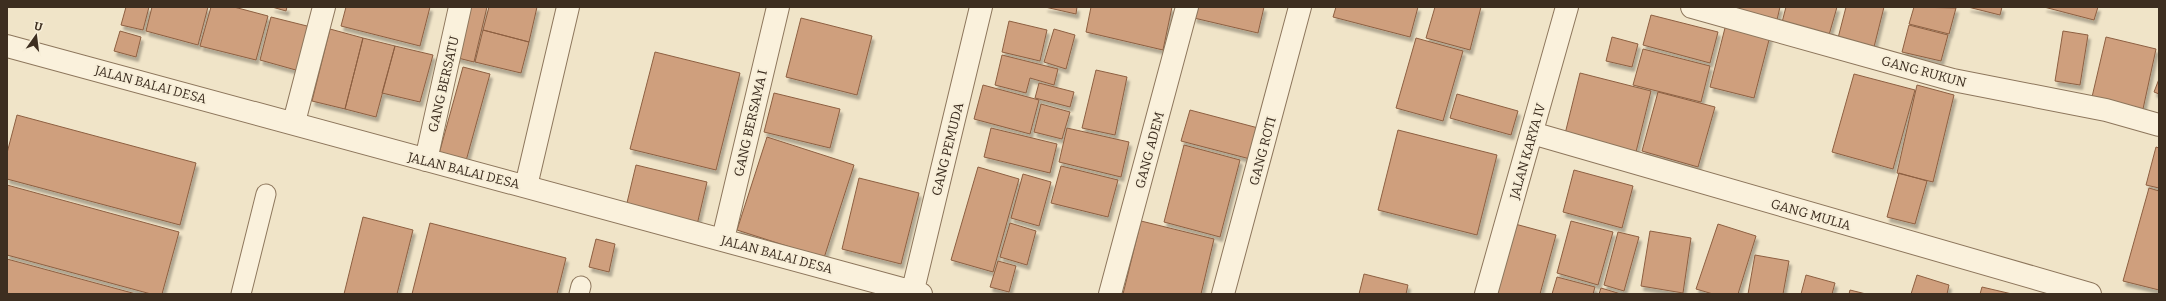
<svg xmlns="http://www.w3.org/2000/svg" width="2166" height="301" font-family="Bitter,serif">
  <defs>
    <filter id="shadow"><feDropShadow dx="2.5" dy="4.5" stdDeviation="1" flood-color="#0004"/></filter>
  </defs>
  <rect width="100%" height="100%" fill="#f0e4c8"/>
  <path fill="#cf9f7d" stroke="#8d5f41" filter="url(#shadow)" d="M126,7H149L143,30L121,25Z
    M152,7H208L198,45L146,31Z
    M211,7H234L268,16L256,60L200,46Z
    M272,7H287L286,11Z
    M346,7H430L420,46L341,26Z
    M466,7H487L474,62L454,57Z
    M489,7H537L529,42L483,30Z
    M1045,7H1077L1076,14Z
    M1091,7H1172L1163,50L1086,32Z
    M1196,7H1264L1258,33L1194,18Z
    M1336,7H1418L1410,37L1333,17Z
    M1435,7H1481L1470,50L1426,38Z
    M1711,7H1780L1776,24Z
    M1786,7H1837L1827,42L1780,30Z
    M1846,7H1884L1873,51L1837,42Z
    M1914,7L1956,8L1949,34L1909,24Z
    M1968,7H2002L2000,15Z
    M2044,7H2098L2094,20Z
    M1651,15L1718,32L1710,63L1643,45Z
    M271,17L315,28L303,72L260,60Z
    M801,18L872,36L857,95L786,77Z
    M1009,21L1047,30L1040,61L1002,52Z
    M1726,24L1770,36L1754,98L1710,87Z
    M1909,25L1948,35L1941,61L1902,52Z
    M330,29L363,38L345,109L312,101Z
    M1054,29L1075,35L1066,69L1044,62Z
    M483,30L529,42L521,73L475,62Z
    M120,31L141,37L136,57L114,51Z
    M2063,31L2088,35L2080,85L2055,81Z
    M1612,37L1638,44L1632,67L1606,61Z
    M2106,37L2156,49L2143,109L2092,97Z
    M363,38L395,46L376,117L345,109Z
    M1416,38L1463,51L1443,121L1396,108Z
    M395,46L433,55L420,102L382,93Z
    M1643,49L1710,66L1701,102L1633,85Z
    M655,52L740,73L716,170L630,149Z
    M1002,55L1058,69L1054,85L1030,78L1026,93L995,85Z
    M463,67L490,74L466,161L439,154Z
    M1096,70L1127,77L1115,135L1082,128Z
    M1580,73L1651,91L1635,156L1564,138Z
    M1854,74L1915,90L1893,169L1832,152Z
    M2159,79V94L2154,92Z
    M1039,83L1074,92L1070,107L1035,98Z
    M983,85L1039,100L1030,134L974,119Z
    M1917,85L1954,95L1933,182L1897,173Z
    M1658,92L1715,107L1698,167L1642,151Z
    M774,93L840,109L830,148L764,132Z
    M1457,94L1518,111L1511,135L1450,118Z
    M1041,104L1070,112L1062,139L1034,132Z
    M1190,110L1262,129L1254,160L1181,141Z
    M17,115L196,163L180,225L7,179V153Z
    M991,128L1057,144L1050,173L984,157Z
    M1067,128L1129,142L1121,177L1059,162Z
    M1398,130L1497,155L1477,235L1378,210Z
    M767,137L854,165L824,258L737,230Z
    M1184,145L1240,160L1220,237L1164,222Z
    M2156,147L2159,148V188L2146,185Z
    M636,165L707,182L697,225L626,207Z
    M1061,166L1118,180L1108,217L1051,203Z
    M978,167L1019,179L993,272L951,260Z
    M1574,170L1633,186L1622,228L1563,212Z
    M1899,173L1927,181L1915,224L1887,217Z
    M1023,174L1051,182L1039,226L1011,218Z
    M859,178L919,193L901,264L842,249Z
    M7,185L179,232L162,294H151L7,255Z
    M2149,188L2159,191V290L2123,281Z
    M363,217L413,230L397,294H344Z
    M1141,221L1214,239L1201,294H1123Z
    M1571,221L1613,232L1598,285L1557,273Z
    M430,223L566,258L557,294H412Z
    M1010,223L1036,231L1027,265L1000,257Z
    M1515,224L1556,235L1540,294H1496Z
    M1718,224L1756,236L1738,294H1713L1696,289Z
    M1650,231L1691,238L1683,293L1641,286Z
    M1618,232L1639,237L1624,291L1604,285Z
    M596,239L615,244L609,272L589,267Z
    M1755,255L1789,261L1783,294H1748Z
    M7,259L136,294H7Z
    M998,261L1016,266L1009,292L990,287Z
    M1364,274L1408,285L1406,294H1359Z
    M1806,275L1835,283L1832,294H1801Z
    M1917,275L1949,285L1947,294H1911Z
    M1557,277L1595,287L1593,294H1552Z
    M1982,287L2012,294H1980Z
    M1601,288L1621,294H1599Z
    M1850,290L1866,294H1849Z"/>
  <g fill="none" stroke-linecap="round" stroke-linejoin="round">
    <defs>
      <path id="service" d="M241,294L266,194
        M579,294L581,286"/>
      <path id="minor" d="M1692,7L1953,80L2106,110L2159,125
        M7,46L921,294
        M294,122L324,7
        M1532,133L2090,294
        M426,160L460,7
        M526,186L568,7
        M723,239L778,7
        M912,294L981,7
        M1110,294L1187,7
        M1223,294L1300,7
        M1486,294L1567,7"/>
    </defs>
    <use href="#service" stroke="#8d765c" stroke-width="21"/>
    <use href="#minor" stroke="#8d765c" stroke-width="24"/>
    <use href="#service" stroke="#faf1dc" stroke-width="19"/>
    <use href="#minor" stroke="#faf1dc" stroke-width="22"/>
  </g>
  <g text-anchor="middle" stroke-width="4" stroke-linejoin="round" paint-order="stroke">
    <g font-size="13" fill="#3d2e20" stroke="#f7eed8">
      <text transform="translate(1924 71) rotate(15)" y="5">GANG RUKUN</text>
      <text transform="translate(151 84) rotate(15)" y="5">JALAN BALAI DESA</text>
      <text transform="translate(443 84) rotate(-77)" y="5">GANG BERSATU</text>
      <text transform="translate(750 123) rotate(-77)" y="5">GANG BERSAMA I</text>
      <text transform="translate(947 149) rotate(-76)" y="5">GANG PEMUDA</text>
      <text transform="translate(1149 150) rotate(-75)" y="5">GANG ADEM</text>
      <text transform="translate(1262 151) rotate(-75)" y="5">GANG ROTI</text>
      <text transform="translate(1527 151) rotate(-74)" y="5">JALAN KARYA IV</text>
      <text transform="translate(464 170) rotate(14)" y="5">JALAN BALAI DESA</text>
      <text transform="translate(1811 214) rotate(16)" y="5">GANG MULIA</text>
      <text transform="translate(777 254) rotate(15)" y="5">JALAN BALAI DESA</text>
    </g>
  </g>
  <rect width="2166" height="301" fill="none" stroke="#3d2e20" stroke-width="16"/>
  <g transform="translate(36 36) rotate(14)" stroke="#f7eed8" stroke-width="3" paint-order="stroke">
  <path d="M0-3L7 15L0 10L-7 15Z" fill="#3d2e20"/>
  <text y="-6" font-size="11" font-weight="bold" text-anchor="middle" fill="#3d2e20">U</text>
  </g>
</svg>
